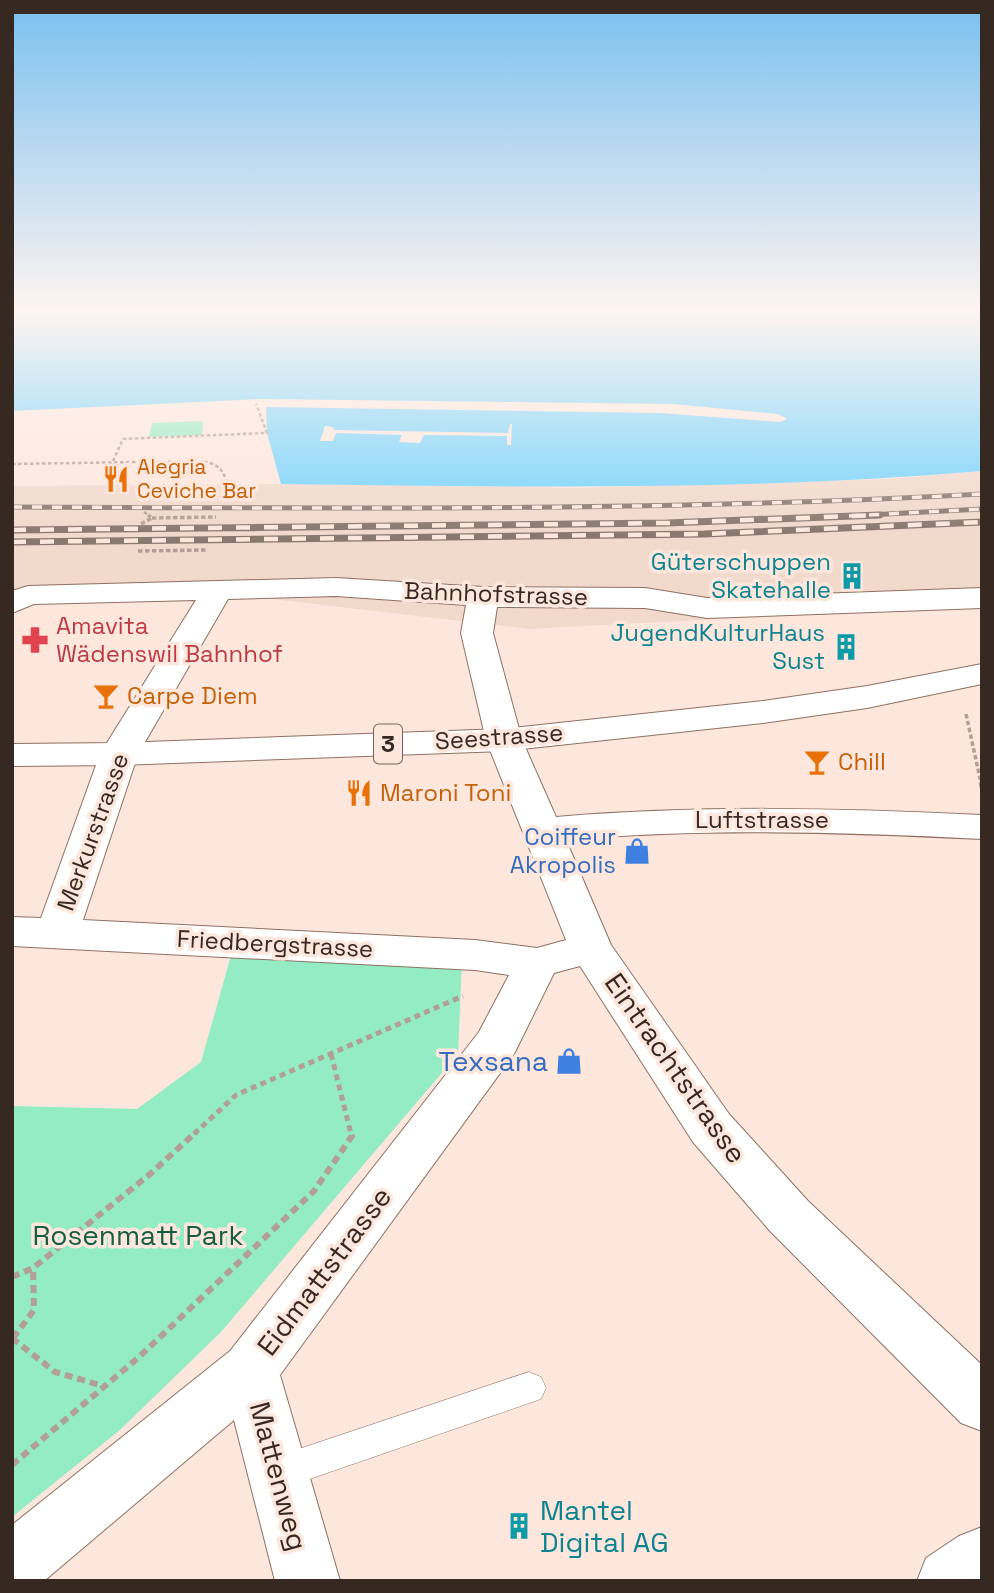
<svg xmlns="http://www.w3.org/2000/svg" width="994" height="1593" font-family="'Space Grotesk',sans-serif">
  <rect width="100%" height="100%" fill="#fde7dd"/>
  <path fill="#f1d9cc" d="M982,471V605L529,629L220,593L12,602V486L300,484L577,488L890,479Z"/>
  <path fill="#93ecc3" d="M203,421L202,435L149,437L152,423Z
    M234,945L462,960L458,1054L221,1332L120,1430L12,1517V1106L137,1109L201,1062Z"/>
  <path fill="#73d3fd" d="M12,312H982V471C749,491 515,487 281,484L267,433L266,407L659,413L780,422L787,419L778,414L673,404L261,399L12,411Z"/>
  <path fill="#fde7dd" d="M510,424H512L511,445H507V436L424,435L420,443L399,442L402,435L336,433L333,441H320L325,426L333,427L334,430L508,433Z"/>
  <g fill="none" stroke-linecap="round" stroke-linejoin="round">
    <defs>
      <path id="service" d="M529,1372L541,1377L546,1388L541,1399L278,1490L265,1485L260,1473L265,1461L278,1456Z"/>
      <path id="minor" d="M336,578L483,587L645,588L707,598L982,588V608L707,618L645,608L497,607L493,633L522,740L556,817C698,805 839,808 982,815V839C843,832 704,828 566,840L611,945L729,1114L808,1201L982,1365V1431L961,1423L770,1231L693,1142L580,966L554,973L514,1054L280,1375L340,1581H275L234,1420L44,1581H12V1525L230,1351L479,1032L509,975L475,970L12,946V917L41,918L100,754L196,600L34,604L12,613V591L28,586ZM336,596L466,605L461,633L486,740L566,940L537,948L475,940L83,920L138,754L228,599Z
        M982,1527V1581H917L926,1558L959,1536Z"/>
      <path id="primary" d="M982,664V684L867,708L763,723L504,751L119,765L12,766V744L119,743L504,729L763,701L867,686Z"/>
    </defs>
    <use href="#service" stroke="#8f7061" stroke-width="1"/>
    <use href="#minor" stroke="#8f7061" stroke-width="2"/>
    <use href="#primary" stroke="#8f7061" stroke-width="2"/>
    <path stroke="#b29f96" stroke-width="2.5" stroke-dasharray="3.5 2.5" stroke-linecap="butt" d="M113,461L123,439L267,433L256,404
      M12,464L198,461C212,462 223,466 226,481
      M144,512L150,516"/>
    <path stroke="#b29f96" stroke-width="3.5" stroke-dasharray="4.5 2.5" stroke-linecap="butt" d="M152,518L216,517
      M141,524L152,518L148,515
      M138,551L206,550
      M966,714L981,783"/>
    <path stroke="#b29f96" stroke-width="5" stroke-dasharray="6 4.5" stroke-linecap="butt" d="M981,782L982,788
      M331,1054L351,1134
      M194,1134L236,1095L463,996"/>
    <path stroke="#b29f96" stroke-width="6" stroke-dasharray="8 5" stroke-linecap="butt" d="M12,1277L33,1268L149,1175L196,1132
      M12,1338L55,1372L103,1386
      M13,1338L34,1310L33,1268
      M12,1465L139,1357L314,1191L352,1136L351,1132"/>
    <use href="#service" fill="#fff" fill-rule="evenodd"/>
    <use href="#minor" fill="#fff" fill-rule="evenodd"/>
    <use href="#primary" fill="#fff" fill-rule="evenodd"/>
    <defs>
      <path id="rail-far1" d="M12,507C336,508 659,512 982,494
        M849,516L982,509"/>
      <path id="rail" d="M12,530L667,523L880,515
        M12,542L704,534L982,522"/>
    </defs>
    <use href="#rail-far1" stroke="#897870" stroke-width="5"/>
    <use href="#rail" stroke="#897870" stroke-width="7"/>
    <use href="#rail-far1" stroke="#fde7dd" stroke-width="3.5" stroke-dasharray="10" stroke-linecap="butt"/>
    <use href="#rail" stroke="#fde7dd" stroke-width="4.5" stroke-dasharray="14" stroke-linecap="butt"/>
  </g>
  <linearGradient id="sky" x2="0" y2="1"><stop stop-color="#79c0f0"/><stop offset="0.58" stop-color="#fef4f0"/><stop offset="1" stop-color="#fef4f0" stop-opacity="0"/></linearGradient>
  <rect width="994" height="535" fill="url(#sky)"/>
  <defs>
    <symbol id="restaurant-bare" viewBox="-9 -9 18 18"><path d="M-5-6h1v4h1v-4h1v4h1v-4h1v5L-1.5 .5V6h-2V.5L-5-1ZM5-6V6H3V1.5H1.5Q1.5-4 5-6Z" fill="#e8710a" stroke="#fde7dd" stroke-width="2.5" paint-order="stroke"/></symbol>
    <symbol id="building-bare" viewBox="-9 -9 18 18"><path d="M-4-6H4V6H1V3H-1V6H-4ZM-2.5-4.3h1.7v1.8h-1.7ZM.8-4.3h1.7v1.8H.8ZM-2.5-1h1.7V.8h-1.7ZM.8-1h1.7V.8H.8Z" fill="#0f9aa8" stroke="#fde7dd" stroke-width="2.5" paint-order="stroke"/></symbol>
    <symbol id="pharmacy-bare" viewBox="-9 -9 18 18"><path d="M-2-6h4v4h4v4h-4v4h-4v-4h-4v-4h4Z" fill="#e0444e" stroke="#fde7dd" stroke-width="2.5" paint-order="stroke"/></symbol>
    <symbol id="bar-bare" viewBox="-9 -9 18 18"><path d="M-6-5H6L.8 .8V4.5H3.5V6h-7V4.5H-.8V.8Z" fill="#e8710a" stroke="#fde7dd" stroke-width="2.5" paint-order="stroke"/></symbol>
    <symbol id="shop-bare" viewBox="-9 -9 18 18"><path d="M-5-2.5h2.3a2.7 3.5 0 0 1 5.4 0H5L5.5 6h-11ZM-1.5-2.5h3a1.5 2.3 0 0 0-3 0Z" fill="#3f7fe0" stroke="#fde7dd" stroke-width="2.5" paint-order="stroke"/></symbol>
  </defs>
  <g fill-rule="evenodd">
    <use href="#restaurant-bare" x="97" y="460" width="38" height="38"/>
    <use href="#building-bare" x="833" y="557" width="38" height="38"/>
    <use href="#pharmacy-bare" x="16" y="621" width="38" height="38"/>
    <use href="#building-bare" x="827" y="628" width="38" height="38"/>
    <use href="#bar-bare" x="87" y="677" width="38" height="38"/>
    <use href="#bar-bare" x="798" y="743" width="38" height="38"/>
    <use href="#restaurant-bare" x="340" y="774" width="38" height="38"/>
    <use href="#shop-bare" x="618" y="832" width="38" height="38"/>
    <use href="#shop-bare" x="550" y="1042" width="38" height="38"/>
    <use href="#building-bare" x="500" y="1507" width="38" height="38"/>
  </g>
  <g text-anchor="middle" stroke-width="7" stroke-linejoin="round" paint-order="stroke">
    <g font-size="21" fill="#c56008" stroke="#fde7dd" text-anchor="start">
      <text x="137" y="474">Alegria<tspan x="137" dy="24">Ceviche Bar</tspan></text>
    </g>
    <rect fill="#fde7dd" stroke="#72625a" stroke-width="2" x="374" y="724.5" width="28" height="39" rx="5"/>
    <g font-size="23" font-weight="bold" fill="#362922">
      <text x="388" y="752">3</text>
    </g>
    <g font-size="24" fill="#0d838f" stroke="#fde7dd" text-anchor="end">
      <text x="831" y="570">Güterschuppen<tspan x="831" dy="28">Skatehalle</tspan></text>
      <text x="825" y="641">JugendKulturHaus<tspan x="825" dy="28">Sust</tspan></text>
    </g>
    <g font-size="24" fill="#362922" stroke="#fde7dd">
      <text transform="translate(496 594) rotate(2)" y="8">Bahnhofstrasse</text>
      <text transform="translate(499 737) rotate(-4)" y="8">Seestrasse</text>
      <text x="762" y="828">Luftstrasse</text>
      <text transform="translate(93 832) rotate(-70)" y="8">Merkurstrasse</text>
      <text transform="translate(275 944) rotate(3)" y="8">Friedbergstrasse</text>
    </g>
    <g font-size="24" fill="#be3a42" stroke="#fde7dd" text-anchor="start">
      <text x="56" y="634">Amavita<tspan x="56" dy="28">Wädenswil Bahnhof</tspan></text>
    </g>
    <g font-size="24" fill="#c56008" stroke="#fde7dd" text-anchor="start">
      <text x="127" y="704">Carpe Diem</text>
      <text x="838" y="770">Chill</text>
      <text x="380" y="801">Maroni Toni</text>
    </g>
    <g font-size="24" fill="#366cbe" stroke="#fde7dd" text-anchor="end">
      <text x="616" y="845">Coiffeur<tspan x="616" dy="28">Akropolis</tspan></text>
    </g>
    <g font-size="28" fill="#366cbe" stroke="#fde7dd" text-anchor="end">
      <text x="548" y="1071">Texsana</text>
    </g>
    <g font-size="28" fill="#362922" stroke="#fde7dd">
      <text transform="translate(676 1068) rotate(55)" y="10">Eintrachtstrasse</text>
      <text transform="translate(324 1271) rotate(-53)" y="10">Eidmattstrasse</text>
      <text transform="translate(279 1476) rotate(75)" y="10">Mattenweg</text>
    </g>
    <g font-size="28" fill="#165e43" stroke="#fde7dd">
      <text x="138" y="1245">Rosenmatt Park</text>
    </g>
    <g font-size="28" fill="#0d838f" stroke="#fde7dd" text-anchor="start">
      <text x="540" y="1520">Mantel<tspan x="540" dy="32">Digital AG</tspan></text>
    </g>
  </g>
  <rect width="994" height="1593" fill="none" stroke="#362922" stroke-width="28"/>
</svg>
